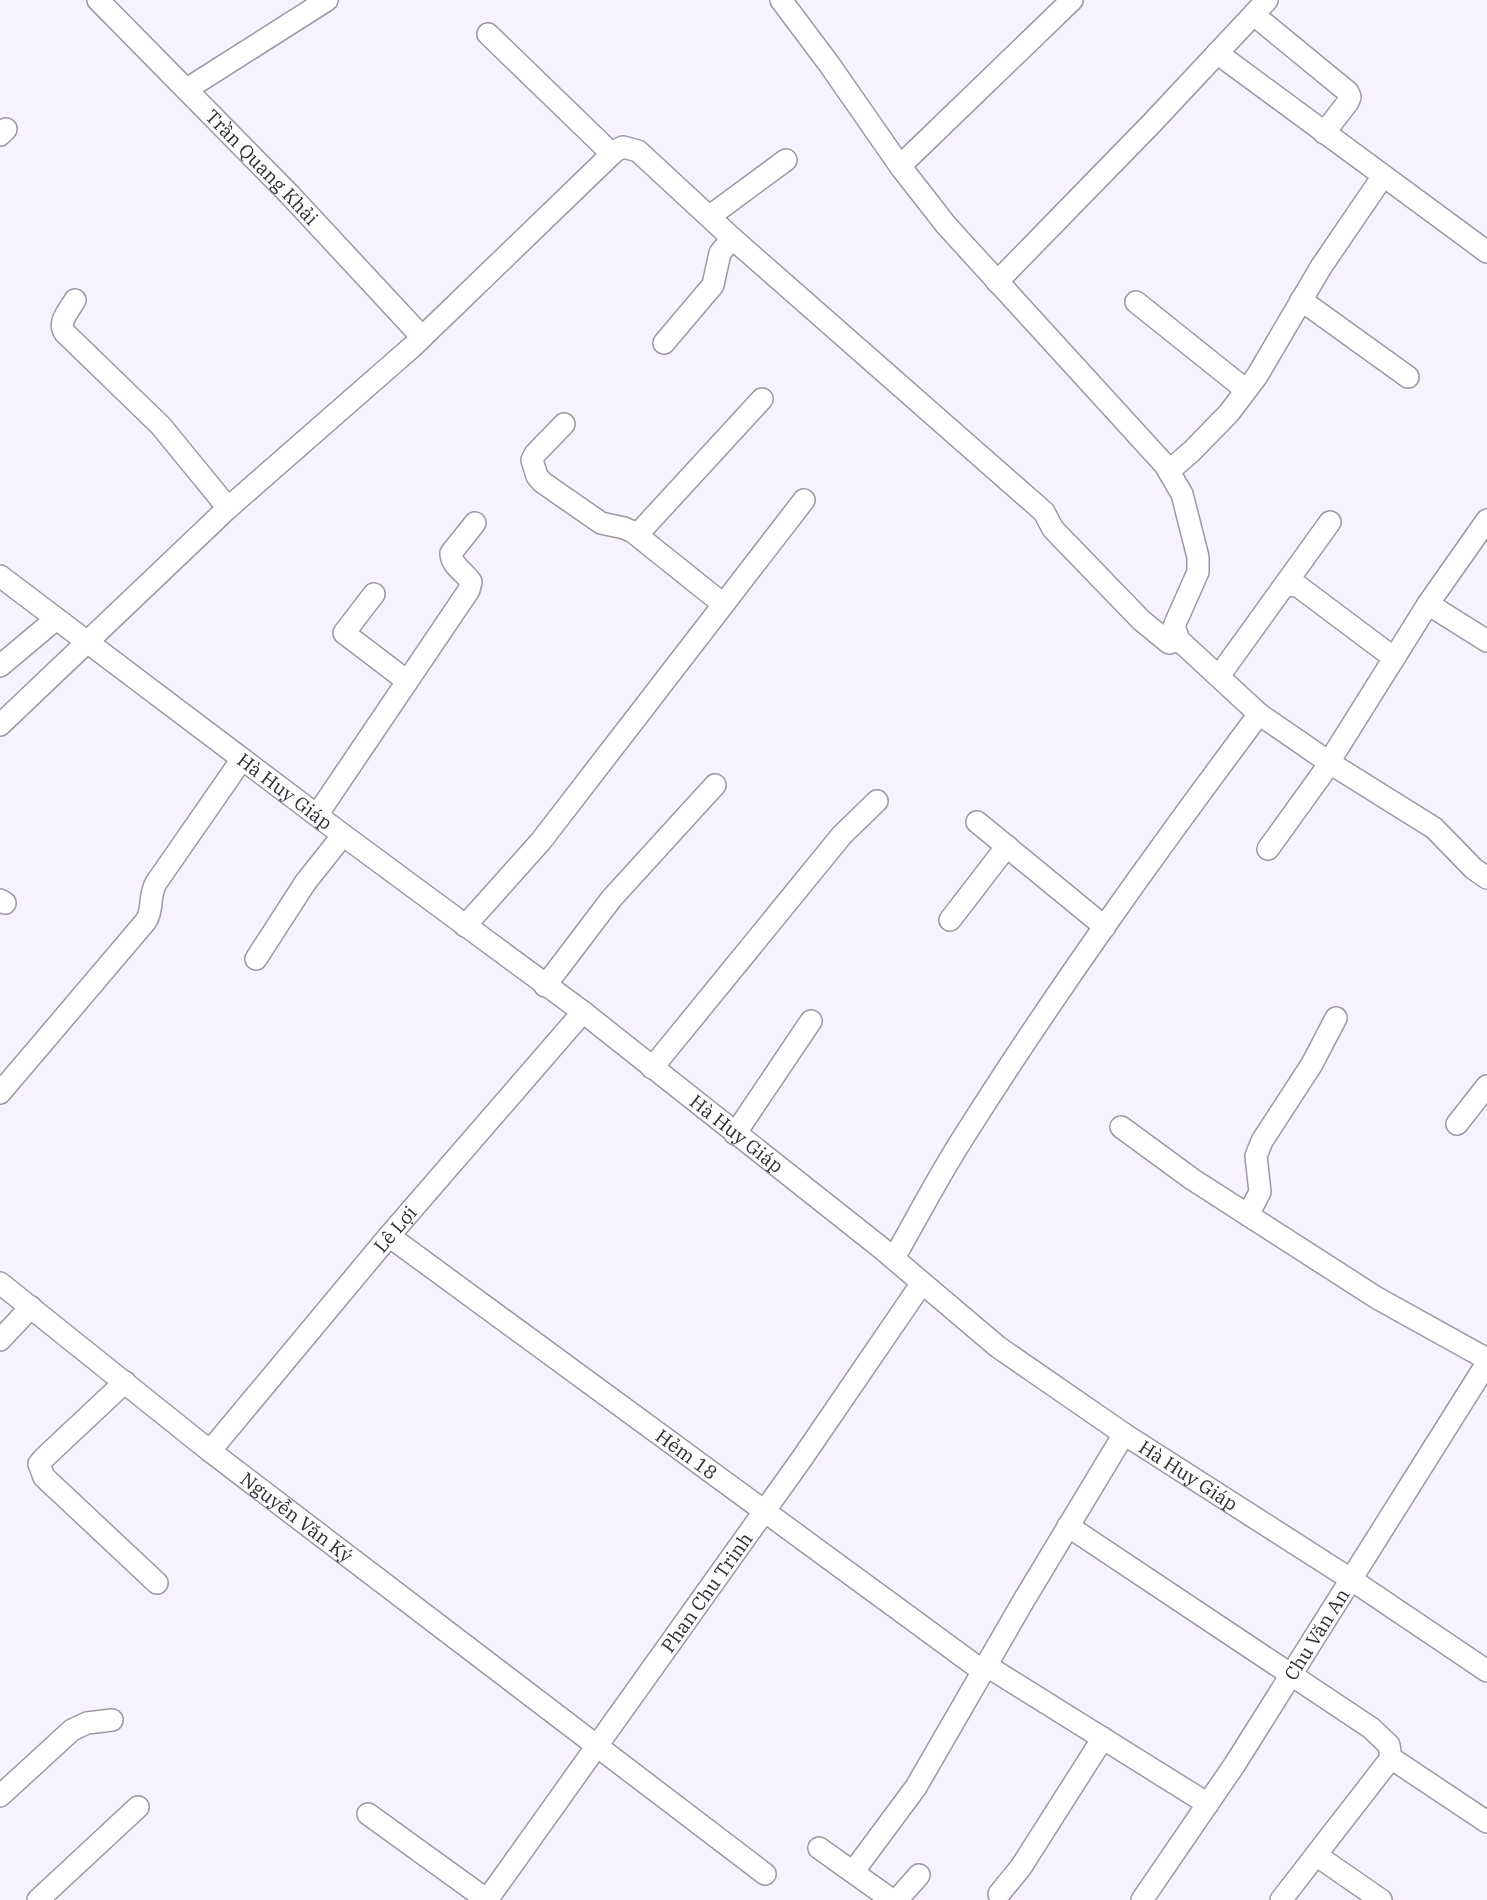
<svg xmlns="http://www.w3.org/2000/svg" width="1487" height="1900" font-family="'IBM Plex Serif',serif">
  <rect width="100%" height="100%" fill="#f7f2ff"/>
  <g fill="none" stroke-linecap="round" stroke-linejoin="round">
    <defs>
      <g id="minor">
        <path id="s1" d="M98,0L290,195L422,337"/>
        <path d="M781,0L829,64L900,166L946,225L1165,465L1182,494L1198,557V572L1174,626L1179,640L1259,714L1330,763L1434,828L1474,869L1487,878"/>
        <path d="M1254,15L1348,92L1350,97L1348,102L1324,133"/>
        <path d="M488,34L612,154"/>
        <path d="M1217,53L1487,252"/>
        <path d="M187,89L327,0"/>
        <path d="M0,135L6,129"/>
        <path d="M900,166L1072,0"/>
        <path d="M710,216L786,160"/>
        <path d="M997,282L1152,123L1267,0"/>
        <path d="M75,300C69,311 57,322 65,333L161,426L228,508"/>
        <path d="M1301,300L1408,377"/>
        <path d="M1136,302L1246,390"/>
        <path d="M664,343L713,285L720,253L732,238L1044,512L1053,529L1141,620L1169,643L1179,640"/>
        <path d="M564,424L535,454L532,460L537,476L542,482L601,523L624,528L633,532L723,604"/>
        <path d="M1169,471L1192,451L1229,413L1257,376L1321,267L1383,176"/>
        <path d="M637,535L762,399"/>
        <path id="s2" d="M0,576L343,835L583,1012L880,1247L998,1347L1124,1434L1352,1580L1487,1671"/>
        <path d="M1285,585L1298,586L1394,658"/>
        <path d="M374,594L344,633L407,681"/>
        <path d="M1428,604L1487,641"/>
        <path d="M0,666L56,619"/>
        <path d="M1219,676L1330,522"/>
        <path d="M0,725L228,508L412,347L615,151L623,147L638,151L732,238"/>
        <path d="M1329,762L1428,604L1487,520"/>
        <path d="M317,815L469,590L471,582C465,572 451,566 451,553L475,523"/>
        <path d="M977,822L1105,927"/>
        <path d="M1268,849L1330,763"/>
        <path d="M0,900L5,903"/>
        <path d="M950,920L1007,846"/>
        <path d="M465,926L541,841L804,500"/>
        <path d="M256,959L305,883L343,835"/>
        <path d="M545,986L612,898L715,785"/>
        <path d="M652,1068L842,835L877,801"/>
        <path d="M0,1093L146,921C154,908 148,898 156,883L242,759"/>
        <path d="M1457,1124L1487,1086"/>
        <path d="M1121,1127L1192,1179L1377,1298L1487,1359"/>
        <path d="M735,1134L811,1021"/>
        <path d="M1248,1215L1260,1192L1256,1156L1262,1141L1312,1064L1336,1018"/>
        <path id="s3" d="M389,1236L984,1672"/>
        <path d="M894,1258C917,1218 938,1177 963,1138C1055,992 1156,852 1259,714"/>
        <path id="s4" d="M0,1283L210,1451L765,1874"/>
        <path d="M0,1340L31,1307"/>
        <path d="M125,1382L44,1458L39,1464L44,1477L157,1583"/>
        <path id="s5" d="M210,1451L389,1236L583,1012"/>
        <path d="M1068,1526L1371,1728L1389,1745L1391,1758L1487,1822"/>
        <path d="M987,1666L1208,1804"/>
        <path d="M0,1796L72,1730L87,1723L112,1720"/>
        <path d="M368,1814L487,1900"/>
        <path d="M819,1848L892,1900"/>
        <path d="M1316,1855L1381,1900"/>
        <path d="M853,1872L916,1787L1024,1600L1124,1434"/>
        <path d="M999,1894L1021,1867L1103,1738"/>
        <path d="M38,1900L138,1807"/>
        <path id="s6" d="M487,1900L803,1457L922,1283"/>
        <path d="M897,1900L919,1875"/>
        <path id="s7" d="M1142,1900L1235,1764L1487,1363"/>
        <path d="M1281,1900L1391,1758"/>
      </g>
    </defs>
    <use href="#minor" stroke="#9d98a4" stroke-width="24"/>
    <use href="#minor" stroke="#fff" stroke-width="21"/>
  </g>
  <g text-anchor="middle" stroke-width="5" stroke-linejoin="round" paint-order="stroke">
    <g font-size="19" fill="#2e2c31" stroke="#fff">
      <text dy="7" stroke="none"><textPath href="#s1" startOffset="234">Trần Quang Khải</textPath></text>
      <text dy="7" stroke="none"><textPath href="#s2" startOffset="357">Hà Huy Giáp</textPath></text>
      <text dy="7" stroke="none"><textPath href="#s2" startOffset="924">Hà Huy Giáp</textPath></text>
      <text dy="7" stroke="none"><textPath href="#s5" startOffset="289">Lê Lợi</textPath></text>
      <text dy="7" stroke="none"><textPath href="#s3" startOffset="369">Hẻm 18</textPath></text>
      <text dy="7" stroke="none"><textPath href="#s2" startOffset="1491">Hà Huy Giáp</textPath></text>
      <text dy="7" stroke="none"><textPath href="#s4" startOffset="378">Nguyễn Văn Ký</textPath></text>
      <text dy="7" stroke="none"><textPath href="#s6" startOffset="378">Phan Chu Trinh</textPath></text>
      <text dy="7" stroke="none"><textPath href="#s7" startOffset="318">Chu Văn An</textPath></text>
    </g>
  </g>
</svg>
